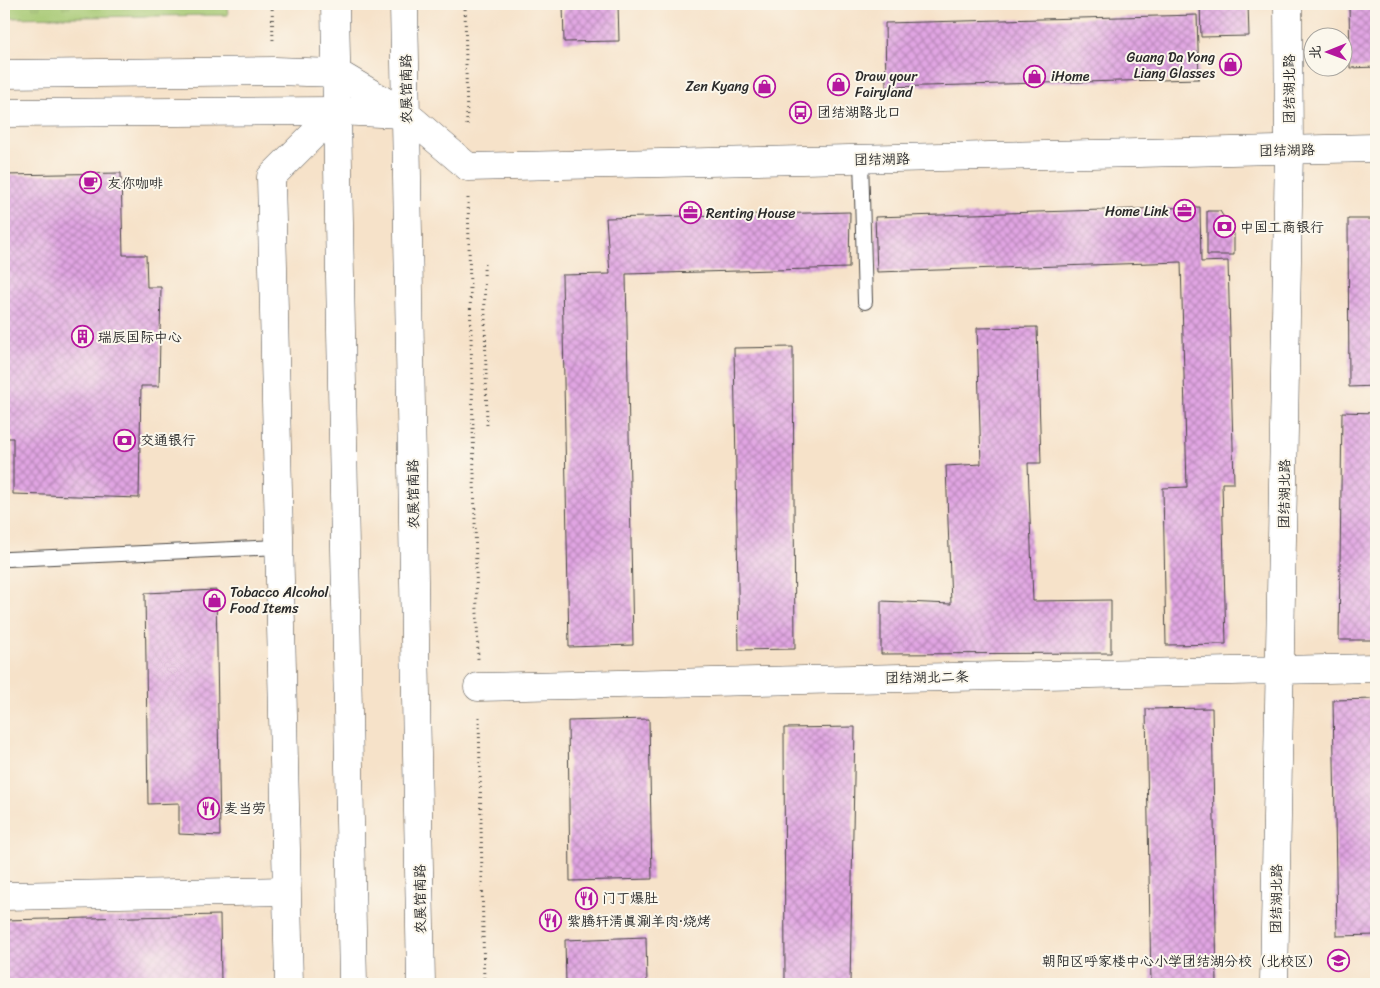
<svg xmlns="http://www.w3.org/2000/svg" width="1380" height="988" font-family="Sriracha,'LXGW WenKai TC',sans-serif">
  <defs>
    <pattern id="grass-tufts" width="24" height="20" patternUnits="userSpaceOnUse" patternTransform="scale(1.25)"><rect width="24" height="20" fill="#a5c871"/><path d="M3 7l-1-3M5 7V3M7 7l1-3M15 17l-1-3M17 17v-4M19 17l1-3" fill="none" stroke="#87a35d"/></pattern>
    <pattern id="building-cross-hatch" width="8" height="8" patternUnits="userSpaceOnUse" patternTransform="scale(1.25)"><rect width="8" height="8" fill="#e1a5e3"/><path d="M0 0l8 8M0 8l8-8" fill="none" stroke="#b787b8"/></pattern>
  </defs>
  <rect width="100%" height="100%" fill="#fbf7ec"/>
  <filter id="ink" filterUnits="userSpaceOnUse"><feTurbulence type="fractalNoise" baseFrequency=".02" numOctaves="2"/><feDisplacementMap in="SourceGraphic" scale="10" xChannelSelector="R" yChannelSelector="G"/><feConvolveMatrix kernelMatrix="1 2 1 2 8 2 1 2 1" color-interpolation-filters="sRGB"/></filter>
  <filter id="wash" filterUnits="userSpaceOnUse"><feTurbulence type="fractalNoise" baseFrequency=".0096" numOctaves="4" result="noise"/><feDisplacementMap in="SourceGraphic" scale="20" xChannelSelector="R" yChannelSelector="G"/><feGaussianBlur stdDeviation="1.12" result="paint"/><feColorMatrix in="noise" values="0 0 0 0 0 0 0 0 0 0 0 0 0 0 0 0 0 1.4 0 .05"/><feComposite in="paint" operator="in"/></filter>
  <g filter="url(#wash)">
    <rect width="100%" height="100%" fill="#f6e2c9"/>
    <path fill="url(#grass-tufts)" stroke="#687a4e" d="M4,4H227L228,15L4,18Z"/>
    <g id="blocks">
      <path fill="url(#building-cross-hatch)" d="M563,4H618L619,41L564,42Z
        M1200,4H1248L1249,36L1201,37Z
        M1349,4H1376V67L1350,68Z
        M1197,15L1199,79L886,87L885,23Z
        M121,173L123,255H146L147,287H161L159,386H141L139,498L13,494V438H4V175Z
        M1200,207L1201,262L1228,261L1234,483H1222L1226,644L1166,645L1163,488L1187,487L1181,262L877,272L875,217Z
        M1207,211H1220L1234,234V255H1207Z
        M850,212L849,268L626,274L633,645L569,647L562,275L610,274L606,218Z
        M1348,219H1376V386L1349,387Z
        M1037,327L1041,463H1028L1033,601L1111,600V653L881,654V601L951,604L946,466L981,464L977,328Z
        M793,347L795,649L739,650L734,348Z
        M1342,412L1376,413V640H1339Z
        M216,590L220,836L179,834V803L148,804L145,593Z
        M1376,699V935L1337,936L1333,700Z
        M1212,708L1217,984H1151L1146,709Z
        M649,719L652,879L570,881L568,721Z
        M855,727L850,984H785L784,728Z
        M220,915L221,984H4V920Z
        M646,937L647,984H566L565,940Z"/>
    </g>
  </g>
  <g filter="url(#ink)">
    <use href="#blocks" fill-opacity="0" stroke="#494643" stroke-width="1"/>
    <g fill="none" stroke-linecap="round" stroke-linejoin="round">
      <defs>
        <path id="service" d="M861,159L865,302
          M8,559L279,547"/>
        <path id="minor" d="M4,74L275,71L337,73
          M4,113L337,111
          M478,687L1376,668
          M4,896L286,891
          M1274,984L1289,150L1288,4"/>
        <path id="tertiary" d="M337,73L406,114L468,167L1376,148
          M289,984L271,177L337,111L402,114"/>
        <path id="primary" d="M335,4L353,984
          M404,4L421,984"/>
      </defs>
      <use href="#service" stroke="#494643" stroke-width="16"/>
      <use href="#minor" stroke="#494643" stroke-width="29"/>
      <use href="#tertiary" stroke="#494643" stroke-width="29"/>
      <use href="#primary" stroke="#494643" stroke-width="29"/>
      <path stroke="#494643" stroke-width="3" stroke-dasharray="1 4" stroke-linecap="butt" d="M272,4L273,41
        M465,4L467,126
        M468,198L478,659
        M484,264L487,427
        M479,717L484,984"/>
      <use href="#service" stroke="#fff" stroke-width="14"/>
      <use href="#minor" stroke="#fff" stroke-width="28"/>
      <use href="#tertiary" stroke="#fff" stroke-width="28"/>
      <use href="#primary" stroke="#fff" stroke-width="28"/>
    </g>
  </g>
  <defs>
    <symbol id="shop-ring" viewBox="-11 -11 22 22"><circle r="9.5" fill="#fbf7ec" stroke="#b5179e" stroke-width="1.5"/><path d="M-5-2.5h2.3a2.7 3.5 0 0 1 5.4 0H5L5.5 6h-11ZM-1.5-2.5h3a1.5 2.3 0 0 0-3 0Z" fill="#b5179e"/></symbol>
    <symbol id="bus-ring" viewBox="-11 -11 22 22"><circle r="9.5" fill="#fbf7ec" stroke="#b5179e" stroke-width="1.5"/><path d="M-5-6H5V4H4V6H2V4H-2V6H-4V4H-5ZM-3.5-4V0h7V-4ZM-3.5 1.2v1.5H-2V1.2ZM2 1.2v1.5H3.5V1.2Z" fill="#b5179e"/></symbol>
    <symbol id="cafe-ring" viewBox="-11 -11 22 22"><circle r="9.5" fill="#fbf7ec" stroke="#b5179e" stroke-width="1.5"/><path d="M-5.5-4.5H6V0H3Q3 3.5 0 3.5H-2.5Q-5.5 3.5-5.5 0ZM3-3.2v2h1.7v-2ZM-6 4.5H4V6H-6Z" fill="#b5179e"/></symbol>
    <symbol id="office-ring" viewBox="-11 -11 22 22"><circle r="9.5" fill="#fbf7ec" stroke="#b5179e" stroke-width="1.5"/><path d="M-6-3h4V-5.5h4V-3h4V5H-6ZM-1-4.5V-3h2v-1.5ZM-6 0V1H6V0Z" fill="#b5179e"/></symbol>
    <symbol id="bank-ring" viewBox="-11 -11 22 22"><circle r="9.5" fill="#fbf7ec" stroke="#b5179e" stroke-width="1.5"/><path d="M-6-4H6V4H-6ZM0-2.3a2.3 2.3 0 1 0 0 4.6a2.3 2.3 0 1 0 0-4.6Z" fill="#b5179e"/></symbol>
    <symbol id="building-ring" viewBox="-11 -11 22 22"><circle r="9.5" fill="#fbf7ec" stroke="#b5179e" stroke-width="1.5"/><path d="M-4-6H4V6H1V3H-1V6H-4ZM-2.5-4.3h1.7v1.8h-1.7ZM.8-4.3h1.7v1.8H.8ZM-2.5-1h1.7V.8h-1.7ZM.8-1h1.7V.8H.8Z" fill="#b5179e"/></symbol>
    <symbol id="restaurant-ring" viewBox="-11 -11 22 22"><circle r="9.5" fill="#fbf7ec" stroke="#b5179e" stroke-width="1.5"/><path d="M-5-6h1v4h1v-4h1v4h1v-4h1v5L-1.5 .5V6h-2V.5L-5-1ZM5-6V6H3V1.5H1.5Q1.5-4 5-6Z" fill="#b5179e"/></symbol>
    <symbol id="school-ring" viewBox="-11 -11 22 22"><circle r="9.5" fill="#fbf7ec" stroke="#b5179e" stroke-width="1.5"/><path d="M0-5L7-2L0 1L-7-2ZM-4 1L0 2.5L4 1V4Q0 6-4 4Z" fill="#b5179e"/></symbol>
  </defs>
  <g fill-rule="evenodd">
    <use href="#shop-ring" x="1218" y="52" width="25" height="25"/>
    <use href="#shop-ring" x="1022" y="64" width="25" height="25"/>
    <use href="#shop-ring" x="826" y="72" width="25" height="25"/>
    <use href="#shop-ring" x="752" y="74" width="25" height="25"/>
    <use href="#bus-ring" x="788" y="100" width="25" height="25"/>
    <use href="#cafe-ring" x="78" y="170" width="25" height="25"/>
    <use href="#office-ring" x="1172" y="198" width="25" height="25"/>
    <use href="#office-ring" x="678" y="200" width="25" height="25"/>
    <use href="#bank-ring" x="1212" y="214" width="25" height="25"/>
    <use href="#building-ring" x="70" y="324" width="25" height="25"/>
    <use href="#bank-ring" x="112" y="428" width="25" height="25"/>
    <use href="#shop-ring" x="202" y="588" width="25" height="25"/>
    <use href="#restaurant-ring" x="196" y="796" width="25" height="25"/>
    <use href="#restaurant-ring" x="574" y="886" width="25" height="25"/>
    <use href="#restaurant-ring" x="538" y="908" width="25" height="25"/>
    <use href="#school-ring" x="1326" y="948" width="25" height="25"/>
  </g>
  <g text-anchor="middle" stroke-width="4" stroke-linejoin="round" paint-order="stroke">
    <g font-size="14" fill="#2b2b2b" stroke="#fbf7ec" text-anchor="start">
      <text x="1215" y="62" text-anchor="end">Guang Da Yong<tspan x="1215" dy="16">Liang Glasses</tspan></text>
      <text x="855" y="81">Draw your<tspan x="855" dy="16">Fairyland</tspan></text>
      <text x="1051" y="81">iHome</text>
      <text x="749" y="91" text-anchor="end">Zen Kyang</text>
      <text x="817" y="117">团结湖路北口</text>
      <text x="107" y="188">友你咖啡</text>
      <text x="1169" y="216" text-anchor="end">Home Link</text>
      <text x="706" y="218">Renting House</text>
      <text x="1240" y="232">中国工商银行</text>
      <text x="98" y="342">瑞辰国际中心</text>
      <text x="140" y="445">交通银行</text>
      <text x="230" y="597">Tobacco Alcohol<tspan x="230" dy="16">Food Items</tspan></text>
      <text x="224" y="813">麦当劳</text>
      <text x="602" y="903">门丁爆肚</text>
      <text x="567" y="926">紫腾轩清真涮羊肉·烧烤</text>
      <text x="1322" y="966" text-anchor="end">朝阳区呼家楼中心小学团结湖分校（北校区）</text>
    </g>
    <g font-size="14" fill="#2b2b2b" stroke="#fbf7ec">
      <text transform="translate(406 89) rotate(-91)" y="5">农展馆南路</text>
      <text transform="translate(1289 89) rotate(-90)" y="5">团结湖北路</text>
      <text transform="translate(1287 150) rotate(-1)" y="5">团结湖路</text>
      <text transform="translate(882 159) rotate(-1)" y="5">团结湖路</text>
      <text transform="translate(413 494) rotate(-91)" y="5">农展馆南路</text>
      <text transform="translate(1284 494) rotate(-89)" y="5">团结湖北路</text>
      <text transform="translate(927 677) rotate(-1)" y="5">团结湖北二条</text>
      <text transform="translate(420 899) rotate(-91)" y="5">农展馆南路</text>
      <text transform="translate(1276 899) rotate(-89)" y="5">团结湖北路</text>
    </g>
  </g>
  <rect width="1380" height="988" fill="none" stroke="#fbf7ec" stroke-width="20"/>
  <g transform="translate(1328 52) rotate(269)"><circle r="24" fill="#fbf7ec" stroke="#a8a59f"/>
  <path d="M0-4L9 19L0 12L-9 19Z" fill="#b5179e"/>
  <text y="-8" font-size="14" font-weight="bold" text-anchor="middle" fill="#2b2b2b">北</text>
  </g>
</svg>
